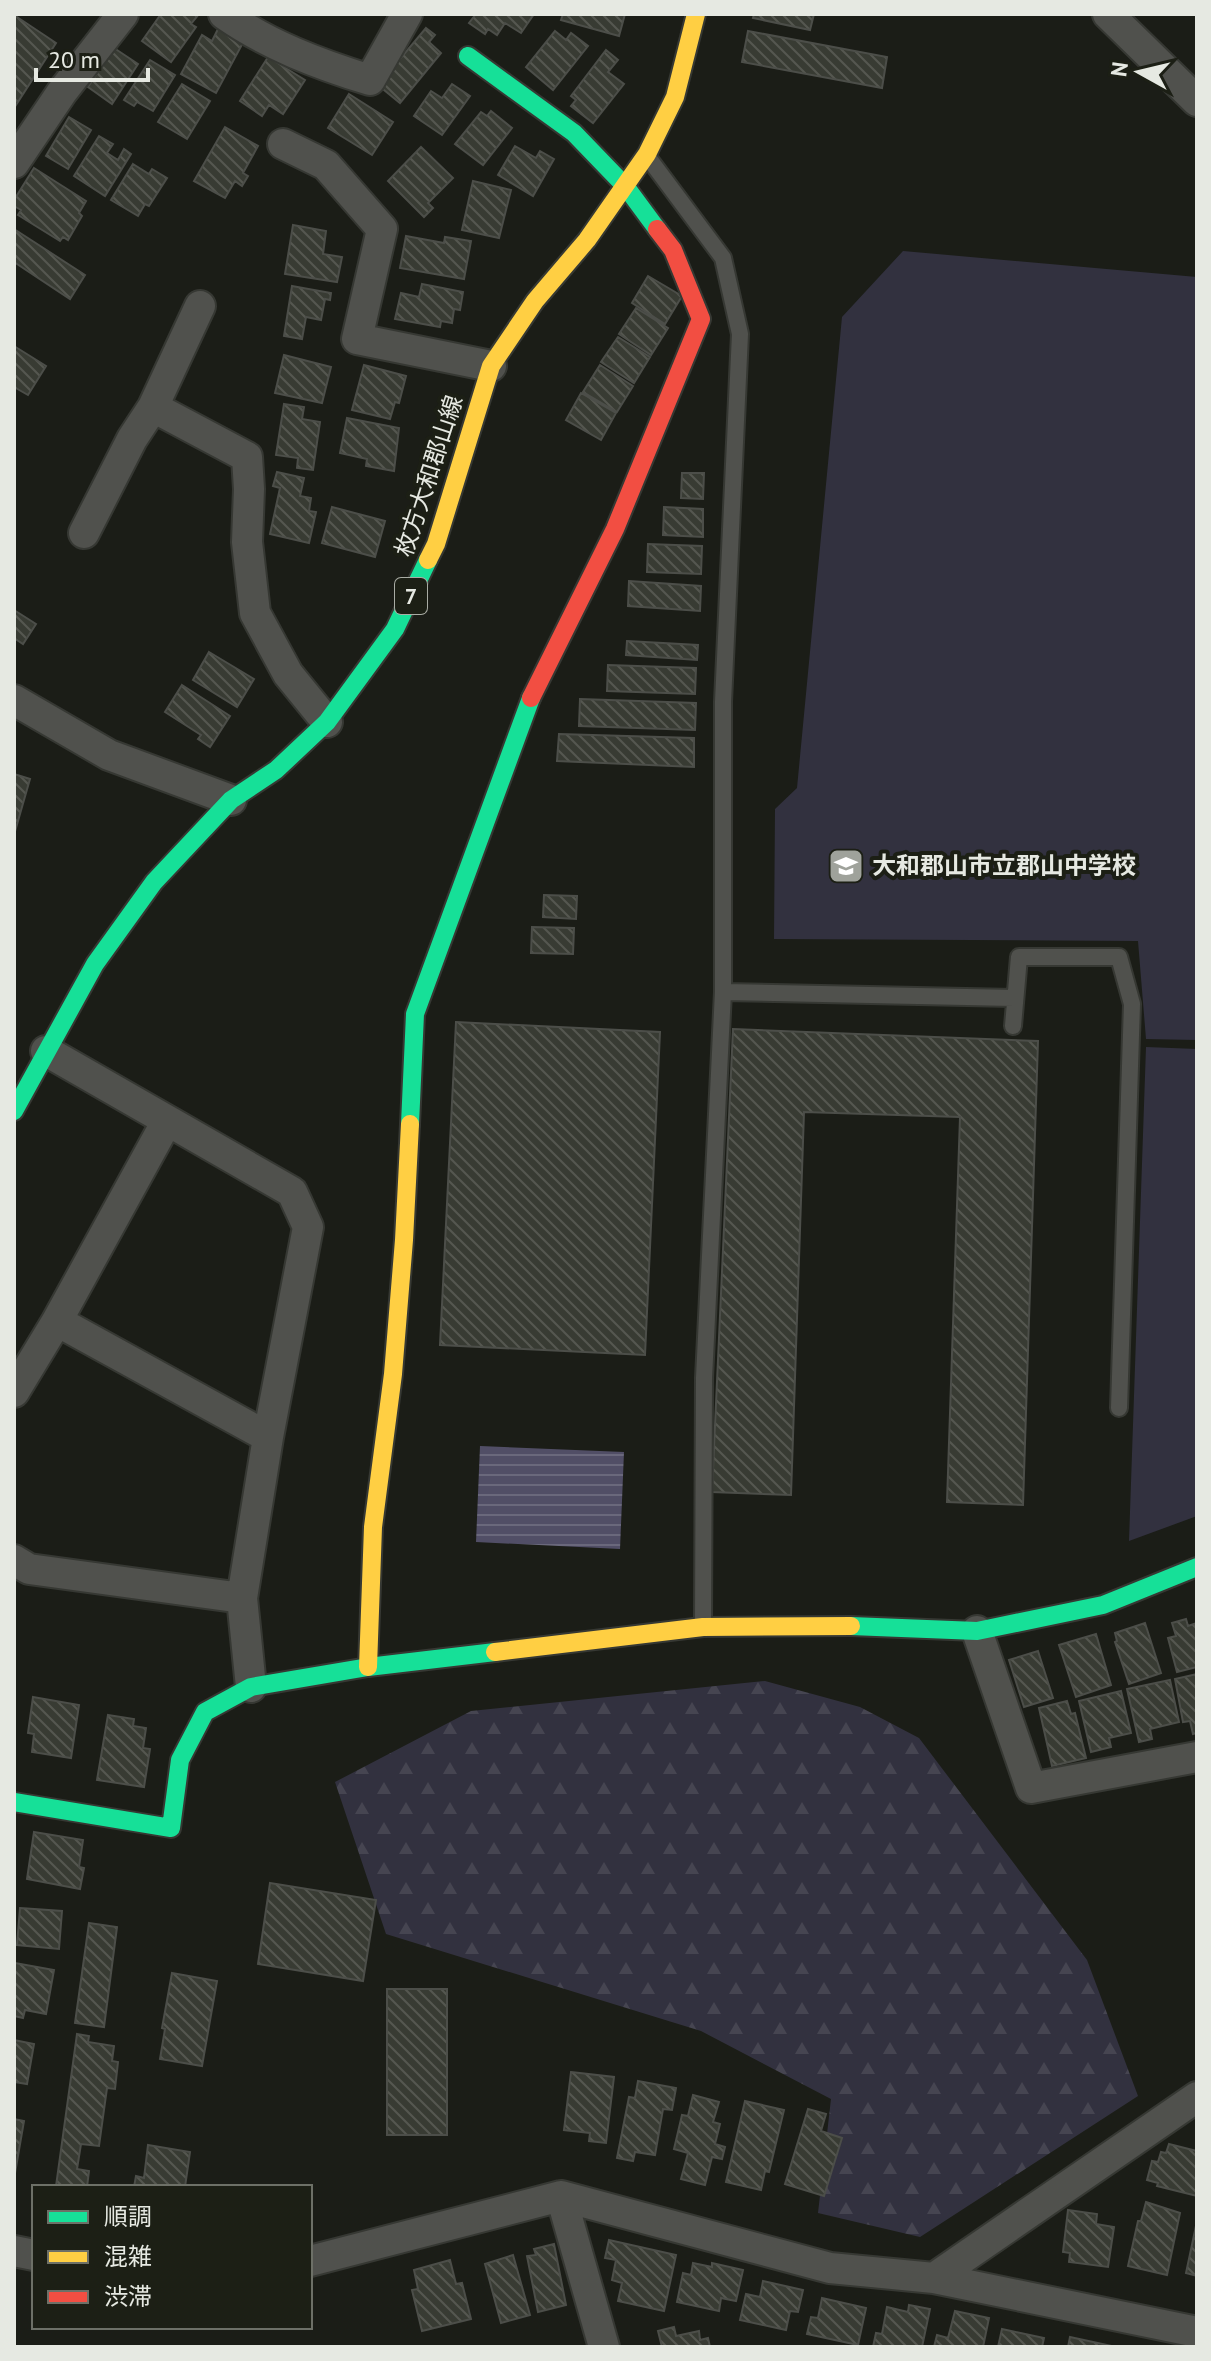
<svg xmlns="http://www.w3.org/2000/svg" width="1211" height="2361" font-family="'PT Sans','Noto Sans JP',sans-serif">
  <defs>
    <pattern id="forest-firs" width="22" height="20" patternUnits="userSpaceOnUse" patternTransform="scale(2)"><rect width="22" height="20" fill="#32313f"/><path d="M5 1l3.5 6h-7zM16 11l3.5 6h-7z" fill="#464551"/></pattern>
    <pattern id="water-rules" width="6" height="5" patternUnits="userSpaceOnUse" patternTransform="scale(2)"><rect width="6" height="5" fill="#514e66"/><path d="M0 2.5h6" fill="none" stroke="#6a687c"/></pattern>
    <pattern id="building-back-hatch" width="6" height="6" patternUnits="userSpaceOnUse" patternTransform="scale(2)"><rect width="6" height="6" fill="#383b33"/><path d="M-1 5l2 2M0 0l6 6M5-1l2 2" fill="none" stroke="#555750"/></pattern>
  </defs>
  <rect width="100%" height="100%" fill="#1b1d17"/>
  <path fill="url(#forest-firs)" d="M765,1681L860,1707L919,1738L1087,1960L1138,2096L920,2237L818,2213L831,2099L701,2031L386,1934L335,1782L471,1711Z"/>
  <path fill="#32313f" d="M903,251L1197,277V1040L1146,1039L1138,941L774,939L775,809L797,788L842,317Z
    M1146,1047L1197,1049V1516L1129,1541Z"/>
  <path fill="url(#water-rules)" d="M480,1446L624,1452L620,1549L476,1542Z"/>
  <path fill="url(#building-back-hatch)" stroke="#4c4e49" stroke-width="2" d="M161,14H199L191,24L196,27L171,62L142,41Z
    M476,14L517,15L534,14L521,33L505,23L497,35L488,29L485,34L469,23Z
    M563,14H625L619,36L561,20Z
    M754,14H814L810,30L753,18Z
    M14,15L56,43L14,108Z
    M220,25L245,39L216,93L181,74L202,35L212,41Z
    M426,28L435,35L429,42L441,53L400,103L378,85Z
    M555,31L566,40L571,33L588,46L553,90L526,67Z
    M748,31L887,57L882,88L742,62Z
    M114,48L138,64L112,104L88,87Z
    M606,50L618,60L608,72L624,84L593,123L571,106L576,100L571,96Z
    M268,57L305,80L283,114L269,105L262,116L240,101Z
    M150,60L175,75L153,111L137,102L134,106L124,100Z
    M182,84L210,101L187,139L158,122Z
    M452,84L470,96L442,135L414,116L431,91L442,98Z
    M349,94L393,122L372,155L328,128Z
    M491,111L512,128L483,165L455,144L481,112L487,116Z
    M69,117L91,130L68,169L46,156Z
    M225,127L258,146L243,173L248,176L242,186L235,181L225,198L194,181Z
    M99,136L113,144L107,153L118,160L124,149L131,154L105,196L74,176Z
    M515,146L536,158L540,151L554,159L533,196L498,175Z
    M421,147L453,178L428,203L433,208L424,217L388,181Z
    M133,164L149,174L152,169L167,178L149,206L145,204L138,216L111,200Z
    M34,168L86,201L79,213L82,216L68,240L63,237L60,241L18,215L21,210L14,206V200Z
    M473,181L511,190L499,238L462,230Z
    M293,225L326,231L323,254L342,257L337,282L285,274Z
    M14,229L85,275L70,299L14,262Z
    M406,236L444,243L445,237L471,241L464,279L400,268Z
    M648,276L682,296L665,324L632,303Z
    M422,284L463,292L460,310L454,309L452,323L441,321L440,327L395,319L401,293L419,297Z
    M292,286L331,293L330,300L325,299L321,320L306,317L302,339L284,336Z
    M636,308L668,328L651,355L619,334Z
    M618,337L650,357L634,383L601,362Z
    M14,346L46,366L28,395L14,387Z
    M284,355L331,367L322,403L275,393Z
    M364,365L406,376L399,403L395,402L390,419L352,410Z
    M600,365L633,386L617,412L583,392Z
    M581,393L616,413L601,440L566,420Z
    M284,404L304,407L302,419L320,422L313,470L297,468L298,458L276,455Z
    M347,418L399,428L394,471L366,466L367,459L340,453Z
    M277,472L304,478L300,496L311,498L309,511L316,512L309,543L270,534L280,488L273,486Z
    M682,473H704L703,499L681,498Z
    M332,507L385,521L375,557L322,543Z
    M664,507L703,509V537L663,535Z
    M648,544L702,546L701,574L647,572Z
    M629,581L701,586L700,611L628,606Z
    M14,610L36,624L23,644L14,638Z
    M627,641L698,645L697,660L626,655Z
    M209,652L254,679L237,707L193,680Z
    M608,665L696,668L695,694L607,691Z
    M182,685L230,716L210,747L198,739L201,735L165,712Z
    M580,699L696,703L695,730L579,726Z
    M559,734L694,738V767L557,761Z
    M14,774L30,779L14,835Z
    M544,895L577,896L576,919L543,917Z
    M532,927L574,928L573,954L531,953Z
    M456,1022L660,1032L645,1355L440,1345Z
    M733,1029L1038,1041L1023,1505L947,1502L960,1117L804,1112L791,1495L712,1492Z
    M1186,1619L1188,1626L1197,1623V1667L1177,1672L1168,1638L1176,1636L1172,1623Z
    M1145,1623L1161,1673L1129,1684L1115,1642L1117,1641L1115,1633Z
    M1096,1634L1111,1685L1076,1697L1059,1645Z
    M1038,1651L1053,1698L1024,1707L1009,1660Z
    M1197,1674V1733L1193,1734L1190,1721L1183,1722L1175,1679Z
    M1170,1680L1179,1722L1150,1729L1152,1739L1139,1742L1127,1689Z
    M1121,1691L1131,1733L1109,1738L1111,1747L1091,1752L1079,1701Z
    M33,1697L79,1705L71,1758L32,1752L34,1734L28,1733Z
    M1067,1701L1071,1714L1075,1713L1086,1758L1052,1766L1039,1708Z
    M108,1715L134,1719L133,1726L146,1728L143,1748L150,1749L144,1787L97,1780Z
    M34,1832L83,1840L79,1867L84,1868L80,1889L27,1879Z
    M270,1883L376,1900L363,1981L258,1964Z
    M20,1908L62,1911L59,1949L17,1945Z
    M89,1923L117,1927L104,2027L75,2023Z
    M15,1963L54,1970L46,2014L25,2010L23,2018L14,2016Z
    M172,1973L217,1981L202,2066L160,2059L165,2029L162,2028Z
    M387,1989H447V2135H387Z
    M77,2034L89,2036L88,2042L114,2046L112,2061L118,2062L115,2089L107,2088L99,2146L81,2144L77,2169L89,2171L87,2187H66L56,2186Z
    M14,2040L34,2044L27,2084L14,2082Z
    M571,2072L614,2077L606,2143L589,2141L590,2133L564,2130Z
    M638,2081L676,2088L672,2110L663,2109L655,2155L635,2152L633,2161L617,2158L629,2097L635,2098Z
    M693,2095L719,2102L713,2122L720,2124L715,2144L725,2147L722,2159L712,2157L705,2185L681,2179L688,2153L674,2149L682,2115L688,2116Z
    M745,2101L784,2110L769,2172L765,2171L761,2190L726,2182Z
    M808,2109L826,2114L821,2131L842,2138L824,2196L785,2184Z
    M14,2119L24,2121L14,2179Z
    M1169,2144L1197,2151V2196L1157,2186L1158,2183L1147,2180L1152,2161L1158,2162L1161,2152L1166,2153Z
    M148,2145L190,2152L185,2187H134L136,2176L144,2178Z
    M1146,2202L1180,2213L1167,2275L1128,2266L1138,2221H1141Z
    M1068,2210L1097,2214L1096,2224L1114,2227L1108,2267L1069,2262L1070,2253L1063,2252Z
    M1197,2221V2276L1186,2273Z
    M609,2240L676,2255L664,2311L618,2301L622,2283L612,2280L616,2260L605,2258Z
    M554,2244L566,2305L538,2312L527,2256L536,2255L534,2249Z
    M513,2255L530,2315L501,2323L485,2264Z
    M450,2260L456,2284L462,2283L471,2319L422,2331L412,2290L418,2289L414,2270Z
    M693,2263L712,2267V2263L743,2270L736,2301L721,2298L719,2311L677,2302L683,2273L691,2275Z
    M763,2281L803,2290L798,2312L790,2311L786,2330L740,2320L746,2294L760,2297Z
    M822,2298L866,2308L858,2345L807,2334L811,2317L818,2318Z
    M909,2305L930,2309L922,2347H873L876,2333L882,2334L887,2307L908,2312Z
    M955,2311L989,2318L983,2347H934L937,2335L948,2338Z
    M674,2327L676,2336L699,2331L700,2340L708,2338L710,2347H662L658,2331Z
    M1002,2329L1044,2338L1042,2347H998Z
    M1070,2337L1112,2346V2347H1068Z"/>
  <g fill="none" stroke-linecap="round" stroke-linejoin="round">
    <defs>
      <path id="lane" d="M647,156L723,258L740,334L723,702V992
        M1013,1026L1019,957H1119L1132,1004L1119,1408
        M703,1626L704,1378L723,992L1014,998"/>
      <path id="street" d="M224,14C268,45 318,64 370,80L407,14
        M1108,14L1197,101
        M283,144L326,165L382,229L357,339L491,366
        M14,163L62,92L123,14
        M153,407L247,457L249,489L247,542L255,613L288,674L327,722
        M84,533L132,439L153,407L200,306
        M14,700L109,755L231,800
        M46,1051L292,1192L308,1227L268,1437L242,1598L251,1687
        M57,1321L268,1437
        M14,1392L57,1321L167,1121
        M14,1560L29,1569L242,1598
        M977,1631L1031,1788L1197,1757
        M561,2196L604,2347
        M14,2251L34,2255
        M310,2261L561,2196L830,2268L934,2278L1197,2332
        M934,2278L1197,2097"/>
      <path id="fast" d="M468,56L574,133L626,187L657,229
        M14,1111L95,964L154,882L231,800L276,770L327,722L395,629L428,560
        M410,1124L415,1014L531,698
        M851,1626L977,1631L1103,1605L1197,1567
        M14,1802L171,1828L180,1760L205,1712L251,1687L368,1667L495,1652"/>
      <path id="slow" d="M428,560L436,544L491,366L535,301L587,240L647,154L675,97L696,14
        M495,1652L703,1627L851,1626
        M368,1667L373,1527L393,1374L404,1240L410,1124"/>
      <path id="jam" d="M531,698L615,529L701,319L673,250L657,229"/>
    </defs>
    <use href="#lane" stroke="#363833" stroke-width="20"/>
    <use href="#street" stroke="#363833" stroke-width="34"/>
    <use href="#fast" stroke="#363833" stroke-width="22"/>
    <use href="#slow" stroke="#363833" stroke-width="22"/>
    <use href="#jam" stroke="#363833" stroke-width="22"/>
    <use href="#lane" stroke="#50514d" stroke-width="16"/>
    <use href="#street" stroke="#50514d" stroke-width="30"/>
    <use href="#fast" stroke="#16e098" stroke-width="18"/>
    <use href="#slow" stroke="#ffcf43" stroke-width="18"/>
    <use href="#jam" stroke="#f24e42" stroke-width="18"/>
  </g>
  <defs>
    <symbol id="school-square" viewBox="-11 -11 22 22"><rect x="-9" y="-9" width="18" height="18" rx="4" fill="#9fa29b" stroke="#1c1f15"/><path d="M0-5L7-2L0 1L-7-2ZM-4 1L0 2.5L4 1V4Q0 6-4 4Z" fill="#fff"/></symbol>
  </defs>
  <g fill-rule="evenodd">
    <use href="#school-square" x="826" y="846" width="40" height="40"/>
  </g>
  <g text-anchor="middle" stroke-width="8" stroke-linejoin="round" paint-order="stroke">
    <rect fill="#1c1f15" stroke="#a9aca4" stroke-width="2" x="395" y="578" width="32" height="36" rx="6"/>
    <g font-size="22" font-weight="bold" fill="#e6e9e2">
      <text x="411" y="604">7</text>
    </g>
    <g font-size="24" fill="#e6e9e2" stroke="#1c1f15">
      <text transform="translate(429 476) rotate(-72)" y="8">枚方大和郡山線</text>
    </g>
    <g font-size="24" font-weight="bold" fill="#e6e9e2" stroke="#1c1f15" text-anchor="start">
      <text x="872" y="874">大和郡山市立郡山中学校</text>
    </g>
  </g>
  <rect width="1211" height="2361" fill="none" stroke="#e6e9e2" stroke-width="32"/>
  <rect x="32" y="2185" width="280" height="144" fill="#1c1f15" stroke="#6d7067" stroke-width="2"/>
  <rect x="48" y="2211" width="40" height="12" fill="#16e098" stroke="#6d7067" stroke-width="2"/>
  <text x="104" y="2225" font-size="24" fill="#e6e9e2">順調</text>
  <rect x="48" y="2251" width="40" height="12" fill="#ffcf43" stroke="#6d7067" stroke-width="2"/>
  <text x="104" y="2265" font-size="24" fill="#e6e9e2">混雑</text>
  <rect x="48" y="2291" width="40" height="12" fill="#f24e42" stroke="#6d7067" stroke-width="2"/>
  <text x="104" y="2305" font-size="24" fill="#e6e9e2">渋滞</text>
  <g transform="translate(1139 72) rotate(278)" stroke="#1c1f15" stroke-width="6" paint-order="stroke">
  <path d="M0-6L14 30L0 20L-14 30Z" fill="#e6e9e2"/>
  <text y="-12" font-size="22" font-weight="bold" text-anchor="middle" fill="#e6e9e2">N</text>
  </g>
  <path d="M36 68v12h112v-12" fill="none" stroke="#e6e9e2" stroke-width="4"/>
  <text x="48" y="68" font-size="24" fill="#e6e9e2" stroke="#1c1f15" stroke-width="6" paint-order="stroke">20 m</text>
</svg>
